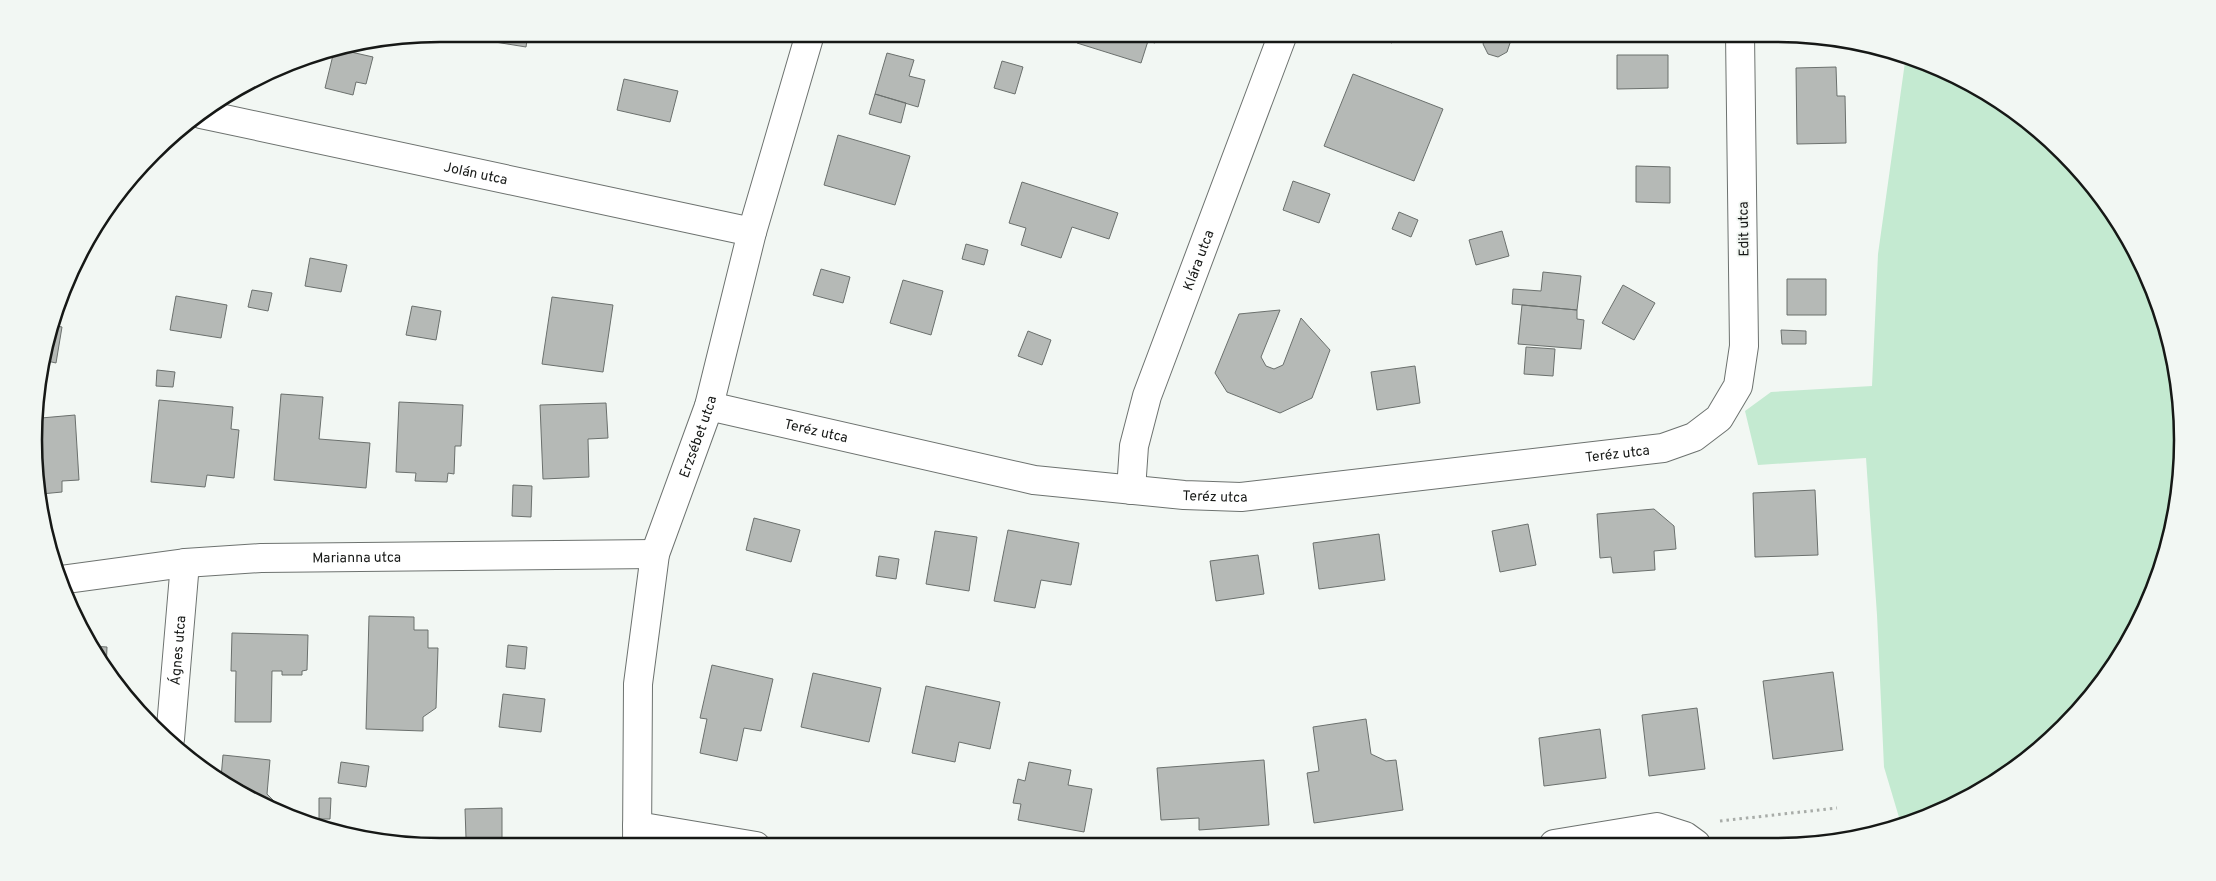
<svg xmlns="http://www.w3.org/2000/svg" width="2216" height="881" font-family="Overpass,sans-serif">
  <rect width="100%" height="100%" fill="#f2f7f3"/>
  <path fill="#c4ead1" d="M1906,55L1979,88L2043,134L2098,193L2140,260L2168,335L2181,414L2179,493L2161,571L2114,667L2043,746L1931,816L1901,824L1884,767L1877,615L1866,458L1758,465L1745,411L1771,392L1872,386L1878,254Z"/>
  <path fill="#b5b9b6" stroke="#6b706d" d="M496,34H528L526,47L495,42Z
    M1080,34H1158L1155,43L1148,41L1141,63L1077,43Z
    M1368,34H1396L1392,43Z
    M1486,34H1513L1507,52L1498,57L1488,54L1483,44Z
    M342,50L373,57L366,84L356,82L353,95L325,88L334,51Z
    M887,53L914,60L909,76L925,80L918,107L875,94Z
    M1617,55H1668V88L1617,89Z
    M1002,61L1023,67L1015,94L994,88Z
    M1836,67L1837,96H1845L1846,143L1797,144L1796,68Z
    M1353,74L1443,109L1414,181L1324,146Z
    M624,79L678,91L670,122L617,110Z
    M875,94L906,103L901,123L869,114Z
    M838,135L910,156L895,205L824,185Z
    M1636,166L1670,167V203L1636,202Z
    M1293,181L1330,194L1319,223L1283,210Z
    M1022,182L1118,213L1109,239L1072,227L1061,258L1021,245L1026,228L1009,223Z
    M1399,212L1418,220L1411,237L1392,229Z
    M1502,231L1509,256L1476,265L1469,240Z
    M966,244L988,250L984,265L962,259Z
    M310,258L347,265L341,292L305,286Z
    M821,269L850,277L843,303L813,295Z
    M1543,272L1581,276L1577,310L1512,304L1513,289L1541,291Z
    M1787,279H1826V315H1787Z
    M903,280L943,291L931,335L890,323Z
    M1623,285L1655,303L1634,340L1602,323Z
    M252,290L272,293L268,311L248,307Z
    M176,296L227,305L221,338L170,330Z
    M552,297L613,305L603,372L542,364Z
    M1522,305L1577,310V319L1584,320L1581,349L1518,344Z
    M412,306L441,311L436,340L406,335Z
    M1280,310L1261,357L1266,366L1274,369L1283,365L1301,318L1330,350L1312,398L1280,413L1227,392L1215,373L1239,314Z
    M52,325L62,327L56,363L43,360Z
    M1781,330L1806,331V344H1782Z
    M1028,331L1051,340L1042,365L1018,356Z
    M1526,347L1555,349L1553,376L1524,374Z
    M1415,366L1420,403L1377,410L1371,372Z
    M157,370L175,372L173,387L156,386Z
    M281,394L323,397L319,439L370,443L366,488L274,480Z
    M159,400L233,407L231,429L239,430L234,478L207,475L205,487L151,482Z
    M399,402L463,405L461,446H455L454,474L448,473L447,482L415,481L416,473L396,472Z
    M606,403L608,438L588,439L589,477L543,479L540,405Z
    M75,415L79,480L62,481V492L41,494L39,433H41V418Z
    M513,485L532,486L531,517L512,516Z
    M1815,490L1818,555L1755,557L1753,493Z
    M1654,509L1674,526L1676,549L1654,551L1655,570L1613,573L1611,557L1600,558L1597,514Z
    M754,518L800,530L791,562L746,550Z
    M1528,524L1536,565L1500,572L1492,531Z
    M1008,530L1079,543L1071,585L1041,580L1035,608L994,601Z
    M935,531L977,537L969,591L926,584Z
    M1379,534L1385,580L1319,589L1313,543Z
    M1258,555L1264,594L1216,601L1210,561Z
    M879,556L899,559L896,579L876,576Z
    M369,616L414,617V630H428V648H438L436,708L423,717V731L366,729Z
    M232,633L308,635L307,670L302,671V675H282V671H272L271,722H235L236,671H231Z
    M508,645L527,647L525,669L506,667Z
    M91,646L107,647L106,671L102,666Z
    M712,665L773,679L761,731L744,728L737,761L700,753L707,719L700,718Z
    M1833,672L1843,750L1773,759L1763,681Z
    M813,673L881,688L869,742L801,727Z
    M926,686L1000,702L990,749L959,742L955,762L912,753Z
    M503,694L545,699L541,732L499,727Z
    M1697,708L1705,769L1649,776L1642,715Z
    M1366,719L1371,754L1386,761L1396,760L1403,810L1314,823L1307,773L1319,771L1313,727Z
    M1600,729L1606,778L1544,786L1539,738Z
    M223,755L270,760L267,794L275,802L278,808L221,778Z
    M1264,760L1269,825L1199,830V818L1161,820L1157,768Z
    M341,762L369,766L366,787L338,783Z
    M1029,762L1071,770L1068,785L1092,789L1084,832L1018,820L1021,804L1013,803L1018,779L1025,781Z
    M319,798H331L330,819H319Z
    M502,808V838H466L465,809Z"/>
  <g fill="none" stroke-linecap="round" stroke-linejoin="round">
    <defs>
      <g id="minor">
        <path id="s1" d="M201,114L752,232"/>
        <path id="s2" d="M709,406L1034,480L1184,495L1241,497L1663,448L1694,437L1719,418L1738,386L1744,346L1740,34"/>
        <path id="s3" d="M1131,490L1134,446L1147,396L1283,34"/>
        <path id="s4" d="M60,580L185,563L261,558L655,554"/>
        <path id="s5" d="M170,739L185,563"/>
        <path d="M637,826L756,846"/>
        <path d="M1554,844L1657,827L1685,836L1696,844"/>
        <path id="s6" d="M637,847L638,684L655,554L709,406L752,232L810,34"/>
      </g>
    </defs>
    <use href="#minor" stroke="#6d726f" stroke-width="30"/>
    <path stroke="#a8aca8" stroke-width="3" stroke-dasharray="2.5 4" stroke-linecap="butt" d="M1720,821L1837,808"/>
    <use href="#minor" stroke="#fff" stroke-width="28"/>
  </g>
  <g text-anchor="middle" stroke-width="4" stroke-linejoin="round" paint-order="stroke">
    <g font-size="14" fill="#161816" stroke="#f2f7f3">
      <text dy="5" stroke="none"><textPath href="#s1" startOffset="281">Jolán utca</textPath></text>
      <text transform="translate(1743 229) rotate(-91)" y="5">Edit utca</text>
      <text dy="5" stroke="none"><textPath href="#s3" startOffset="241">Klára utca</textPath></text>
      <text dy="5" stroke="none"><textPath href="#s2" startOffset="110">Teréz utca</textPath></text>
      <text dy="5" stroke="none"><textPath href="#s6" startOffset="419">Erzsébet utca</textPath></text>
      <text dy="5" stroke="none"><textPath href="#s2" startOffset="920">Teréz utca</textPath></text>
      <text dy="5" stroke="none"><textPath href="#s2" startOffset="515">Teréz utca</textPath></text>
      <text dy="5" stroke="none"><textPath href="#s4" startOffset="298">Marianna utca</textPath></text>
      <text dy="5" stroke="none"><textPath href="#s5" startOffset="89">Ágnes utca</textPath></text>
    </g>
  </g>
  <path d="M0 0H2216V881H0ZM440 42H1776A398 398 0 0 1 2174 440V440A398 398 0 0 1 1776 838H440A398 398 0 0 1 42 440V440A398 398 0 0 1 440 42Z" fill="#f2f7f3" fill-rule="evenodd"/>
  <path fill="none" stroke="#161816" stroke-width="2.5" d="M440 42H1776A398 398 0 0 1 2174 440V440A398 398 0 0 1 1776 838H440A398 398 0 0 1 42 440V440A398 398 0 0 1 440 42Z"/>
</svg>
